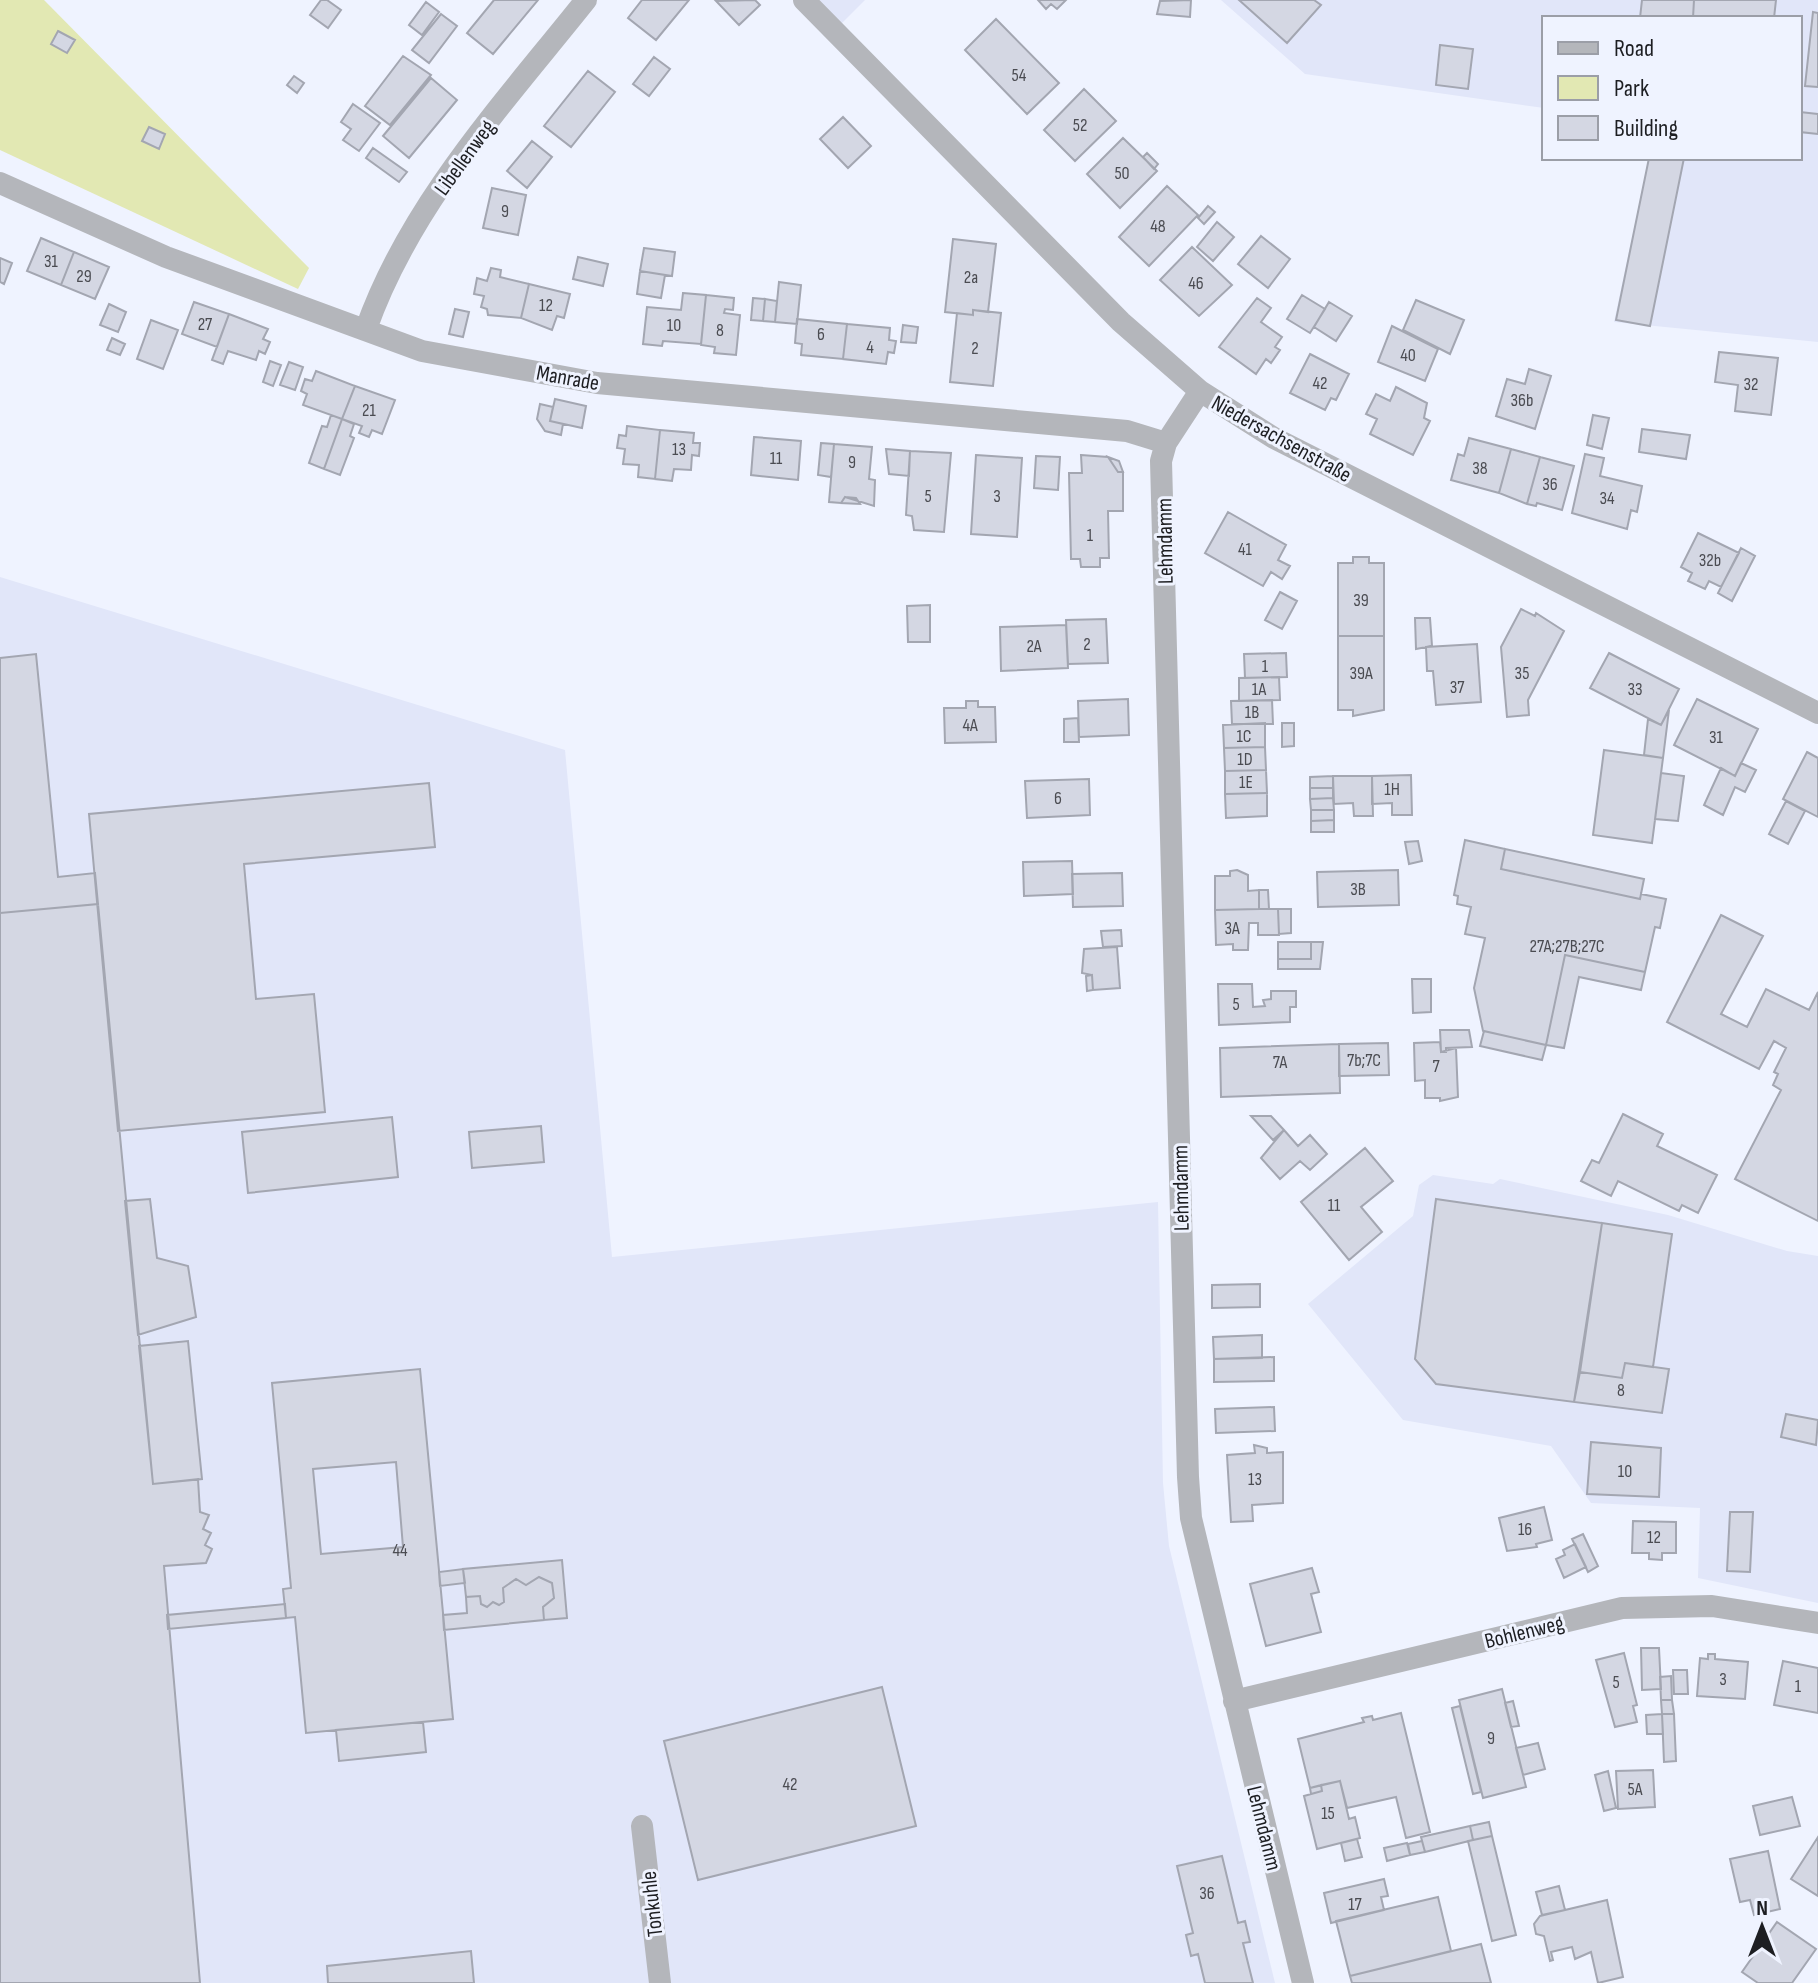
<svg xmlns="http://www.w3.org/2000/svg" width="1818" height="1983" font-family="'Sofia Sans Condensed',sans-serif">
  <rect width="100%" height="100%" fill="#eff3ff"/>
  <path fill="#e1e6f9" d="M804,0H865L834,31Z
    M1221,0H1818V342L1614,322L1649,158H1800V18H1544V108L1305,74Z
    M0,577L565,750L612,1257L1158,1202L1163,1483L1169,1546L1275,1983H0Z
    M1433,1175L1493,1184L1500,1179L1668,1215L1787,1251L1818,1256V1603L1698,1578L1700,1508L1591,1503L1551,1446L1403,1420L1308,1304L1413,1216L1419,1185Z"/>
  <path fill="#e2e8b3" d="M0,0H44L309,268L298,289L0,150Z"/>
  <path fill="#d4d7e3" stroke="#a3a6b1" stroke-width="2" fill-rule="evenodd" d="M321,0H327L341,10L328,28L310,15Z
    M494,0H538L493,54L467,33Z
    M642,0H689L656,40L628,18Z
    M755,0L760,5L739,25L716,1Z
    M1038,0H1066L1057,9L1051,4L1046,9Z
    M1191,0L1190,17L1157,14L1160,1Z
    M1239,0H1314L1321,5L1287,43Z
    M1642,0H1694L1693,18H1640Z
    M1694,0H1776L1774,18H1693Z
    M426,2L439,12L422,35L409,25Z
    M1813,12L1818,13V87L1805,86Z
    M441,14L457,26L429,63L412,50Z
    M996,19L1059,83L1027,114L965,50Z
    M58,31L75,40L67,53L51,44Z
    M1440,45L1473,49L1468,89L1436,85Z
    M403,56L431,75L390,125L365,106Z
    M654,57L670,69L649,96L633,84Z
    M588,71L615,92L571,147L544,126Z
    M294,76L304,83L297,93L287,85Z
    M431,78L457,100L409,158L383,136Z
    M1084,89L1116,121L1075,161L1044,130Z
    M353,104L380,123L359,151L343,140L351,129L341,122Z
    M1800,112L1818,114V134L1800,132Z
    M843,117L871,146L848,168L820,139Z
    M149,127L165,134L159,149L142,141Z
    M1123,138L1157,171L1120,208L1087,174Z
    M532,141L552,157L527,188L507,171Z
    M373,148L407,172L399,182L366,158Z
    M1147,153L1158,164L1154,169L1143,157Z
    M1649,158H1684L1650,326L1616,320Z
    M1167,186L1198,215L1149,266L1119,237Z
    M492,188L526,195L518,235L483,228Z
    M1208,206L1215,212L1204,224L1198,218Z
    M1217,222L1234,237L1213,261L1197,247Z
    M1261,236L1290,259L1268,288L1238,264Z
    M41,238L74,252L61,285L27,271Z
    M953,239L996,244L988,312L973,310V315L945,312Z
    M1192,247L1232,285L1199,316L1160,280Z
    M644,248L675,252L672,276L640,271Z
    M74,252L109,267L95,299L61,285Z
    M578,257L608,264L603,286L573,279Z
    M0,258L12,263L4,284L0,282Z
    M491,268L501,270L500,277L529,284L521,318L488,315L487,309L481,307L484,296L474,294L477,278L487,281Z
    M640,271L665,275L661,298L637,294Z
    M779,282L801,285L797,324L775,322Z
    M529,284L570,294L564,318L557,316L552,330L521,318Z
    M683,293L706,295L701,344L663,341L662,346L643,344L647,307L681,310Z
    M706,295L734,298L733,310L725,309L724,313L740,315L736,355L714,353L715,347L701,345Z
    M1302,295L1325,309L1310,333L1287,319Z
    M753,298L765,299L763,321L751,320Z
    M1257,298L1271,308L1261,322L1282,337L1275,347L1280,350L1271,363L1266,359L1256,374L1219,347Z
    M765,299L777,301L775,322L763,321Z
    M1416,300L1464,320L1450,354L1403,330Z
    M194,302L229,314L217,347L182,334Z
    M1329,302L1352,316L1336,341L1314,327Z
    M109,304L126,312L118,332L100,325Z
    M455,309L469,312L463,337L449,334Z
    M973,310L1001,313L993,386L950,382L957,313L973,315Z
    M229,314L268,329L263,339L270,342L265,354L259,351L256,360L228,351L223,364L212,360Z
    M797,319L847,324L843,359L801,355L802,344L795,343Z
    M151,320L178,330L163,369L137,359Z
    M847,324L890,328L889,340L896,341L894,353L888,352L886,364L843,359Z
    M903,325L918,327L916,343L901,342Z
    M1392,326L1438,349L1425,381L1378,362Z
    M112,338L125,344L120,355L107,350Z
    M1719,352L1778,358L1771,415L1735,411L1738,385L1715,382Z
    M1310,354L1349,374L1336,400L1331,398L1325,410L1290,393Z
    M270,361L281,365L273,386L263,382Z
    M289,362L303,367L295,390L280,385Z
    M1529,369L1551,376L1535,429L1496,416L1507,379L1525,384Z
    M316,371L355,386L342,419L303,405L307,394L301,391L305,379L312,381Z
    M355,386L395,400L382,434L372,430L369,437L359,433L362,426L342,419Z
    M1396,387L1427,403L1424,418L1430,421L1413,455L1370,434L1377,419L1366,414L1376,394L1390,401Z
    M555,399L586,406L582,428L550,421Z
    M540,404L553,407L550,421L563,424L561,435L545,431L537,419Z
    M331,415L342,419L324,469L309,463L322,426L327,427Z
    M1593,415L1609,418L1602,449L1587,445Z
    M342,419L354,424L350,436L354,438L340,475L324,469Z
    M627,426L660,430L655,479L638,477L639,465L623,464L625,449L617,448L619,435L626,436Z
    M1642,429L1690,435L1686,459L1639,452Z
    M660,430L694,433L693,443H700L699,456L692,455L691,470L674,469L672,481L655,479Z
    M754,437L801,441L798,480L751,475Z
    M1469,438L1511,449L1499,493L1451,480L1458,454L1464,456Z
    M821,443L834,444L831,477L818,475Z
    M834,444L872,447L869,479L875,480L874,506L845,497L841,503L829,502Z
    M886,449L910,451L909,476L889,474Z
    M1511,449L1540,457L1527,504L1499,493Z
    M910,451L951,453L944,532L914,530L912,516L906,515Z
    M1585,454L1604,458L1600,476L1642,486L1637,512L1631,510L1627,529L1572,513Z
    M976,455L1022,458L1017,537L971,534Z
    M1081,455L1108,457L1118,472H1123V511H1108L1109,558H1100V567H1081L1080,559H1071L1069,473H1082Z
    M1036,456L1060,457L1058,490L1034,488Z
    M1108,457L1119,461L1123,472H1118Z
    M1540,457L1574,466L1562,510L1537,503L1536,506L1527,504Z
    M845,497L856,498L860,504L841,503Z
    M1228,512L1286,545L1278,560L1290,566L1282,579L1271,572L1263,586L1205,553Z
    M1698,533L1739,553L1721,587L1709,581L1705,589L1688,581L1692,573L1681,567Z
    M1741,548L1755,556L1732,601L1718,593Z
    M1353,557H1369V563H1384V636H1338V563H1353Z
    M1280,592L1297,601L1282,629L1265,620Z
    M930,605V642H908L907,606Z
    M1521,609L1535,616L1536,613L1564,631L1528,700L1529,715L1507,717L1501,647Z
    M1415,618H1430L1432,646L1416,649Z
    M1106,619L1108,663L1068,664L1066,620Z
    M1066,625L1068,668L1001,671L1000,627Z
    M1338,636H1384V710L1353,716V710H1338Z
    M1477,644L1481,702L1436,705L1433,671H1427L1426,647Z
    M1286,653L1287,677L1245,678L1244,654Z
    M1609,653L1679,689L1661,725L1590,688Z
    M36,654L58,877L95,873L98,904L0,913V658Z
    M1279,677L1280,700L1239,701V678Z
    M1128,699L1129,735L1079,737L1078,701Z
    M1697,699L1758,729L1735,776L1674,745Z
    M1272,700L1273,724H1232L1231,701Z
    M966,701H978V707H995L996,742L945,743L944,708H966Z
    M1669,710L1663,758L1644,755L1648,719L1661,725Z
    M1078,718L1079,742H1064V719Z
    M1265,723V747L1224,748L1223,725Z
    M1282,723H1294V746L1282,747Z
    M1265,747L1266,770L1225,771L1224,748Z
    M1604,750L1663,758L1652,843L1593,835Z
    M1807,752L1818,758V817L1783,799Z
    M1741,763L1756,770L1745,792L1735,787L1723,815L1704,805L1721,768L1735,776Z
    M1266,770L1267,793L1225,794V771Z
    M1661,773L1684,776L1678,821L1655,819Z
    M1411,775L1412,815H1392V803L1372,804V776Z
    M1333,776H1372L1373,816H1354L1353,803L1334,804Z
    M1333,776V788H1310V777Z
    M1089,779L1090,815L1027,818L1025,781Z
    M429,783L435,847L244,864L256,999L314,994L325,1112L118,1131L89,814Z
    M1310,788H1333V798L1310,799Z
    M1267,793V816L1226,818L1225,794Z
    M1333,798L1334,810H1311L1310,799Z
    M1786,801L1805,811L1788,844L1769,834Z
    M1311,810H1334V820L1311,821Z
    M1334,820V832H1311V821Z
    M1465,840L1505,849L1501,869L1640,899L1641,894L1666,899L1660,928L1655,927L1645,972L1565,955L1546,1045L1483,1031L1474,988L1485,938L1465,934L1471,907L1457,904L1458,896L1454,895Z
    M1418,841L1422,861L1409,864L1405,842Z
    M1505,849L1644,879L1640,899L1501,869Z
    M1072,861L1073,894L1024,896L1023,862Z
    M1237,870L1248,875V891L1259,890V909L1215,910V876H1230V871Z
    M1398,870L1399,905L1318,907L1317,872Z
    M1122,873L1123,906L1073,907L1072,874Z
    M1259,890H1268L1269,909H1259Z
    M98,904L153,1484L198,1479L200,1512L209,1515L203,1529L211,1533L205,1545L212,1549L206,1563L164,1566L200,1983H0V913Z
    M1259,909H1278L1279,935H1258V923H1249L1248,950H1233V944L1216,945L1215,910Z
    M1278,909H1291V933L1279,934Z
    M1721,915L1763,936L1721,1014L1747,1027L1766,989L1809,1010L1818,992V1221L1735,1179L1781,1090L1773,1085L1778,1074L1774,1072L1786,1048L1774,1041L1759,1069L1667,1022Z
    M1121,930L1122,946L1103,947L1101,931Z
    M1278,942H1311V959H1278Z
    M1311,942H1323L1320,969H1278V959H1311Z
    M1117,947L1120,988L1093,990L1092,975L1082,973L1084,949Z
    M1565,955L1645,972L1641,990L1579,977L1564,1048L1546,1045Z
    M1092,975L1093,990L1087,991L1086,976Z
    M1412,979H1431V1012L1413,1013Z
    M1218,984H1252L1253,1007L1265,1006L1263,1000L1271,999V991H1296V1007H1290V1022L1219,1025Z
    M1440,1030H1469L1472,1047L1446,1048V1052H1441Z
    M1484,1031L1546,1045L1542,1060L1480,1046Z
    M1440,1042L1441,1052L1456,1048L1458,1097L1440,1101V1098H1425V1080L1415,1081L1414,1043Z
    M1388,1043L1389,1075L1339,1076V1044Z
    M1339,1044L1340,1093L1221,1097L1220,1048Z
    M1623,1114L1663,1134L1657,1146L1717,1175L1698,1213L1682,1205L1679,1211L1618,1181L1611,1196L1581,1181L1592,1160L1599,1163Z
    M1251,1116H1271L1284,1130L1273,1140Z
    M392,1117L398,1177L248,1193L242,1132Z
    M541,1126L544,1162L472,1168L469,1132Z
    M1284,1130L1298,1146L1310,1135L1327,1154L1310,1170L1300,1161L1280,1179L1261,1158Z
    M1365,1148L1393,1181L1361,1207L1382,1232L1349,1260L1301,1202Z
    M150,1199L157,1258L188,1266L196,1317L138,1335L125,1201Z
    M1436,1199L1602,1223L1574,1402L1436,1384L1415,1359Z
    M1602,1223L1672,1234L1653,1367L1625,1363L1622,1378L1580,1372Z
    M1260,1284V1307L1212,1308V1285Z
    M1262,1335V1358L1214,1359L1213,1337Z
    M188,1341L202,1479L153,1484L139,1346Z
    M1274,1357V1381L1214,1382V1359Z
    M1625,1363L1669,1369L1662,1413L1574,1402L1580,1372L1622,1378Z
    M420,1369L453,1719L306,1733L295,1617L286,1618L283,1589L291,1588L272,1383ZM396,1462L403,1547L321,1554L313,1469Z
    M1274,1407L1275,1431L1216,1433L1215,1409Z
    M1786,1414L1818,1420L1816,1445L1781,1437Z
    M1591,1442L1661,1448L1659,1497L1587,1494Z
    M1254,1445L1267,1448V1453L1283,1452V1503L1252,1505L1253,1521L1231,1522L1227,1455L1255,1453Z
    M1544,1507L1552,1540L1536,1544L1537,1547L1507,1551L1499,1518Z
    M1730,1512H1753L1750,1572L1727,1571Z
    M1633,1521L1676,1522V1553H1662V1560L1649,1559V1553H1632Z
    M1583,1534L1598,1566L1588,1572L1572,1539Z
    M1575,1544L1586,1567L1564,1578L1556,1559L1565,1555L1563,1550Z
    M562,1560L567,1618L544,1620L543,1607L554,1598L552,1583L539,1577L526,1585L516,1579L503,1588L504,1602L499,1605L493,1602L487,1607L481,1604L480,1596L466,1597L463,1569Z
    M1312,1568L1319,1592L1311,1594L1321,1632L1266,1646L1250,1584Z
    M463,1569L465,1583L440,1586L439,1572Z
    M539,1577L552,1583L554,1598L543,1607L544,1620L444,1630L443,1615L467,1613L466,1597L480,1596L481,1604L487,1607L493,1602L499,1605L504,1602L503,1588L516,1579L526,1585Z
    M285,1604L286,1618L168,1629L167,1615Z
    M1641,1648H1659L1661,1689L1642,1690Z
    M1624,1653L1637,1705L1633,1706L1637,1722L1615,1727L1596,1660Z
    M1708,1654H1715V1659L1748,1662L1745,1699L1697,1696L1700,1658L1708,1659Z
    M1783,1661L1818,1668V1713L1774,1705Z
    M1673,1670H1687L1688,1694H1674Z
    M1671,1676L1672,1700H1661L1660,1677Z
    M882,1687L916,1826L698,1880L664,1741Z
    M1502,1689L1526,1787L1483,1798L1459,1700Z
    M1661,1700H1672L1674,1714H1662Z
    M1513,1701L1519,1726L1511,1727L1505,1703Z
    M1460,1706L1481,1792L1473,1794L1452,1708Z
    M1401,1713L1430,1832L1406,1838L1396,1797L1347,1808L1340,1781L1310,1788L1298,1739L1364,1722L1362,1718L1372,1716L1373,1720Z
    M1662,1714H1674L1676,1761L1664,1762Z
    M1662,1714L1663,1734H1647L1646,1715Z
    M423,1722L426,1752L339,1761L336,1730Z
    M1538,1743L1545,1769L1523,1775L1516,1748Z
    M1653,1770L1655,1807L1618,1809L1616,1771Z
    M1608,1771L1616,1808L1604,1811L1595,1775Z
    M1340,1781L1349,1819L1355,1817L1360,1838L1317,1849L1304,1796L1322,1791L1321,1785Z
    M1321,1785L1322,1791L1311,1794L1310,1788Z
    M1792,1797L1800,1826L1760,1835L1753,1806Z
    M1489,1822L1492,1836L1473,1840L1470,1826Z
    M1470,1826L1473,1840L1425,1852L1421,1837Z
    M1492,1836L1516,1935L1492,1941L1468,1841Z
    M1818,1837V1896L1791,1879Z
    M1357,1839L1362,1857L1345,1861L1341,1843Z
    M1422,1841L1425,1852L1410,1855L1408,1844Z
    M1407,1843L1410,1855L1387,1861L1384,1848Z
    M1768,1851L1780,1909L1754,1915L1750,1900L1740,1902L1730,1859Z
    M1222,1856L1238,1923L1245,1921L1250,1942L1243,1943L1253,1983H1205L1198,1954L1191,1956L1186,1935L1193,1933L1177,1866Z
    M1384,1879L1388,1896L1381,1897L1384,1910L1331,1923L1324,1893Z
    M1559,1886L1565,1910L1542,1915L1536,1892Z
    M1438,1897L1451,1951L1350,1976L1336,1921Z
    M1607,1900L1623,1977L1598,1983L1591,1952L1575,1959L1572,1947L1551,1952L1553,1960L1550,1961L1544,1936L1536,1934L1534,1924L1540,1916Z
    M1777,1922L1816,1949L1792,1983H1758L1742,1972Z
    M1481,1944L1491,1983H1352L1350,1976Z
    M471,1951L474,1983H328L327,1966Z"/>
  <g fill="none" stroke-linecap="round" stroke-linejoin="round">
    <path stroke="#b4b6bb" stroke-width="22" d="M804,0L1121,322L1200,391L1274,438L1818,713
      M0,183L166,257L422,351L597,383L1127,431L1166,443
      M366,329C410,204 504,103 586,0
      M1200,391L1166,443L1161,461L1188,1477L1191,1518L1303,1983
      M1234,1701L1622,1608L1712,1606L1818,1623
      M642,1826L660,1983"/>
  </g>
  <g text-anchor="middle" stroke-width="6" stroke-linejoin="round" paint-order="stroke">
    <g font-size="18" fill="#4b4c52">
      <text x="1019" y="81">54</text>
      <text x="1080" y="131">52</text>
      <text x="1122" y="179">50</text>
      <text x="505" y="217">9</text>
      <text x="1158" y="232">48</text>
      <text x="51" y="267">31</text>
      <text x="84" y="282">29</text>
      <text x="971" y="283">2a</text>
      <text x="1196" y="289">46</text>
      <text x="546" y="311">12</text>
      <text x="205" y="330">27</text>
      <text x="674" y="331">10</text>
      <text x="720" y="336">8</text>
      <text x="821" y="340">6</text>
      <text x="870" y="353">4</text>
      <text x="975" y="354">2</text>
      <text x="1408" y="361">40</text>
      <text x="1320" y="389">42</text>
      <text x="1751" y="390">32</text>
      <text x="1522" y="406">36b</text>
      <text x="369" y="416">21</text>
      <text x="679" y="455">13</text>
      <text x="776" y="464">11</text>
      <text x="852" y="468">9</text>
      <text x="1480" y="474">38</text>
      <text x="1550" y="490">36</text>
      <text x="928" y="502">5</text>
      <text x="997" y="502">3</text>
      <text x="1607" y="504">34</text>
      <text x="1090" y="541">1</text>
      <text x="1245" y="555">41</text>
      <text x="1710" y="566">32b</text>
      <text x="1361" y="606">39</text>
      <text x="1087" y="650">2</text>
      <text x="1034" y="652">2A</text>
      <text x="1265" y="672">1</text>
      <text x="1361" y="679">39A</text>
      <text x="1522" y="679">35</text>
      <text x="1457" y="693">37</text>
      <text x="1259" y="695">1A</text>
      <text x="1635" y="695">33</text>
      <text x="1252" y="718">1B</text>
      <text x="970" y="731">4A</text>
      <text x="1244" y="742">1C</text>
      <text x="1716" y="743">31</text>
      <text x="1245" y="765">1D</text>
      <text x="1246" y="788">1E</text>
      <text x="1392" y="795">1H</text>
      <text x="1058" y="804">6</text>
      <text x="1358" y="895">3B</text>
      <text x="1232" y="934">3A</text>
      <text x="1567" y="952">27A;27B;27C</text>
      <text x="1236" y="1010">5</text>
      <text x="1364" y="1066">7b;7C</text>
      <text x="1280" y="1068">7A</text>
      <text x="1436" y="1072">7</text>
      <text x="1334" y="1211">11</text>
      <text x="1621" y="1396">8</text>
      <text x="1625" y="1477">10</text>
      <text x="1255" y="1485">13</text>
      <text x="1525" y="1535">16</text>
      <text x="1654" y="1543">12</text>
      <text x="400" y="1556">44</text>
      <text x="1723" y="1685">3</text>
      <text x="1616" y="1688">5</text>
      <text x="1798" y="1692">1</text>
      <text x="1491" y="1744">9</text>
      <text x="790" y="1790">42</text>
      <text x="1635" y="1795">5A</text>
      <text x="1328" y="1819">15</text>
      <text x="1207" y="1899">36</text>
      <text x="1355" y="1910">17</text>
    </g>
    <g font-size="22" fill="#1d1e22" stroke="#eff3ff">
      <text transform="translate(464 157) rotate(-54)" y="8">Libellenweg</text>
      <text transform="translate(568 377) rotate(10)" y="8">Manrade</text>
      <text transform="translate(1282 438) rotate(29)" y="8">Niedersachsenstraße</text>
      <text transform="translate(1164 541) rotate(-91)" y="8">Lehmdamm</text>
      <text transform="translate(1180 1188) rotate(-91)" y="8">Lehmdamm</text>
      <text transform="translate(1524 1631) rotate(-14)" y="8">Bohlenweg</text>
      <text transform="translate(1265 1828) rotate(76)" y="8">Lehmdamm</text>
      <text transform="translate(651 1904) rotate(-96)" y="8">Tonkuhle</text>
    </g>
  </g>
  <rect x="1542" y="16" width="260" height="144" fill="#eff3ff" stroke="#9b9ea7" stroke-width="2"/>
  <rect x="1558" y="42" width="40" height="12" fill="#b4b6bb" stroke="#9b9ea7" stroke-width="2"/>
  <text x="1614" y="56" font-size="24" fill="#1d1e22">Road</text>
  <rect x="1558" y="76" width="40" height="24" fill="#e2e8b3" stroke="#9b9ea7" stroke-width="2"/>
  <text x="1614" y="96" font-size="24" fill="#1d1e22">Park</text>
  <rect x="1558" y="116" width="40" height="24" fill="#d4d7e3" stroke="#9b9ea7" stroke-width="2"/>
  <text x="1614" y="136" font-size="24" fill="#1d1e22">Building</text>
  <g transform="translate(1762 1927)" stroke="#eff3ff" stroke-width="6" paint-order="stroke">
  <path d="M0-6L14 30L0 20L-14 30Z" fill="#1d1e22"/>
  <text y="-12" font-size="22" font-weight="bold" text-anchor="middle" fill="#1d1e22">N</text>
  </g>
</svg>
